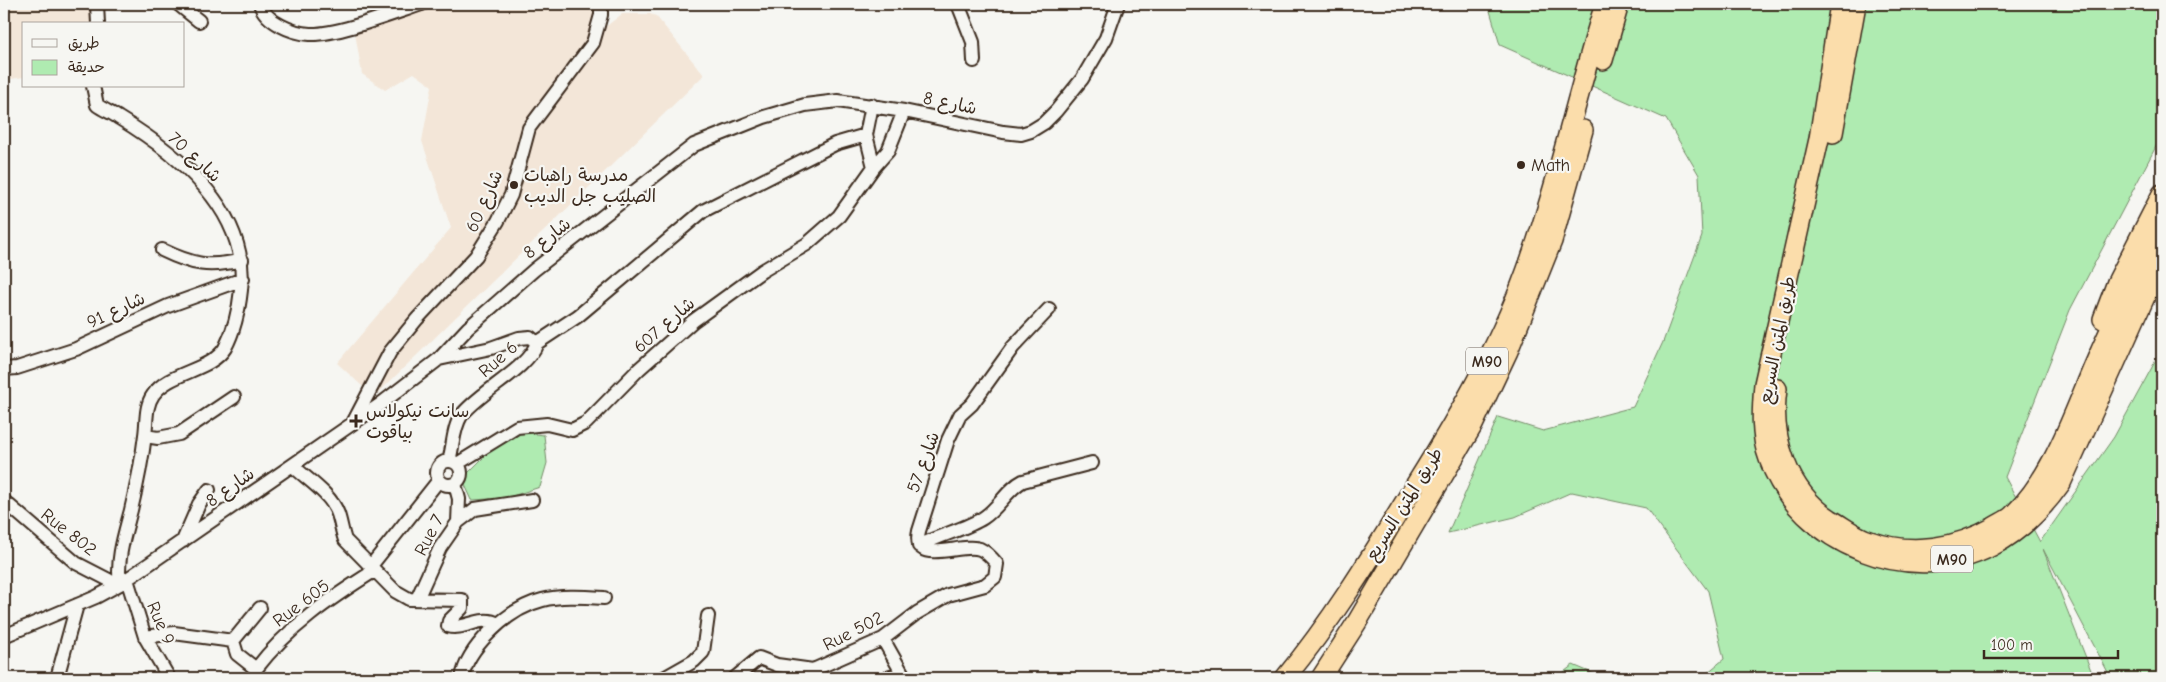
<svg xmlns="http://www.w3.org/2000/svg" width="2166" height="682" font-family="'Comic Neue','Playpen Sans Arabic',sans-serif">
  <rect width="100%" height="100%" fill="#f6f6f2"/>
  <filter id="ink" filterUnits="userSpaceOnUse"><feTurbulence type="fractalNoise" baseFrequency=".02" numOctaves="2"/><feDisplacementMap in="SourceGraphic" scale="10" xChannelSelector="R" yChannelSelector="G"/><feConvolveMatrix kernelMatrix="1 2 1 2 8 2 1 2 1" color-interpolation-filters="sRGB"/></filter>
  <g filter="url(#ink)">
    <path fill="#f3e6d8" d="M4,4H95L97,24H24V77L4,80Z
      M447,4H591L604,28L622,14H650L656,16L704,75L374,397L337,363L451,228L422,141L432,86L414,73L385,90L362,74L355,33L365,25Z"/>
    <path fill="#afebb1" stroke="#758a68" d="M1488,4H2162V135L2070,310L2005,477L2040,542L2114,437L2162,349V678H2111L2043,549L2094,678H1701L1724,659L1708,591L1646,508L1572,492L1515,517L1448,533L1498,417L1543,431L1633,407L1663,342L1702,236L1699,175L1666,119L1500,45Z
      M528,433L544,435L547,463L540,487L506,498L472,500L465,485L468,473L496,445L513,434Z
      M1573,665L1604,678H1556Z"/>
    <g fill="none" stroke-linecap="round" stroke-linejoin="round">
      <defs>
        <path id="minor" d="M97,4L98,24
          M178,4L199,21
          M260,4C266,22 292,33 310,34C338,35 394,13 422,4
          M958,4L973,42L974,61
          M93,86L97,105C104,110 112,113 119,118C180,155 250,212 241,290C239,309 234,331 225,348C211,371 168,372 153,395C145,406 147,422 145,435C142,460 137,485 131,510C125,533 116,560 120,584
          M872,105L866,135L874,167
          M162,250C193,265 209,268 242,260
          M537,343L578,316L703,211L835,144L866,135
          M439,359L491,348L519,338L530,337L537,343C528,369 479,392 461,416C453,428 453,448 449,461
          M4,369L17,368L76,349L168,306L243,279
          M354,421L390,352L417,319L476,256L498,221L511,195L529,128L593,43L601,15V4
          M145,436L158,438L179,434L234,397
          M437 473a12 12 0 1 1 24 0a12 12 0 1 1-24 0Z
          M457,464L517,427L547,424L572,430L586,423L639,369L693,321L762,271L807,244L839,216L874,167L888,151L904,111
          M293,466C308,480 331,494 338,514C341,523 342,532 345,540L395,591L409,599L462,600V608L449,621L448,626C464,631 481,614 498,624
          M4,501L76,563L109,580L115,587
          M458,522L475,509L532,500
          M183,541L199,504L209,490
          M919,546C939,535 966,529 983,518C999,508 1007,489 1023,481L1092,463
          M370,567L439,480
          M127,579L145,637L169,678
          M417,599L440,548L458,522L459,499L455,484
          M4,636L96,597L120,584L378,406L439,359L468,328L534,270L694,145L764,117L805,105L838,101L904,111L1003,132L1021,134L1031,131L1044,123L1056,111L1082,79L1106,38L1118,4
          M145,637L174,633L233,641L237,654L256,669C287,628 331,598 374,571
          M883,639L905,678
          M233,641L260,608
          M57,678L77,605
          M462,678C465,660 476,646 489,633C527,595 554,595 604,598
          M664,678L694,661L703,652L708,616
          M735,678L759,658L777,665L813,670L883,639L917,613L948,595L985,585L995,577L997,564C992,558 987,552 980,549C961,542 911,568 919,531L948,440L960,415L972,404L1013,347L1049,309
          M887,678L902,673"/>
        <path id="highway" d="M1840,4L1819,139L1764,384C1762,409 1760,435 1769,459C1800,545 1910,589 1992,546C2021,531 2042,510 2061,483L2162,259
          M1603,60L1619,4
          M1833,133L1856,4
          M2103,319L2117,282L2162,194
          M1777,389C1770,438 1788,491 1830,519C1843,526 1856,537 1870,541C1912,556 1957,548 1994,527C2000,523 2008,520 2013,515C2055,474 2074,411 2097,359C2117,313 2140,267 2162,222
          M1285,678C1331,622 1368,562 1406,500C1452,427 1496,354 1526,272C1558,185 1577,93 1605,4
          M1321,678L1357,622L1473,425L1508,351L1552,241L1583,130"/>
      </defs>
      <use href="#minor" stroke="#3b2a1e" stroke-width="16"/>
      <use href="#highway" stroke="#3b2a1e" stroke-width="22"/>
      <use href="#minor" stroke="#f6f6f2" stroke-width="12"/>
      <use href="#highway" stroke="#fbddab" stroke-width="19"/>
    </g>
  </g>
  <g fill="#3b2a1e" stroke="#f6f6f2" stroke-width="2">
    <circle cx="1521" cy="165" r="5"/>
    <circle cx="514" cy="185" r="5"/>
    <path d="M353.5 413.5h5v5h5v5h-5v5h-5v-5h-5v-5h5z"/>
  </g>
  <g text-anchor="middle" stroke-width="4.5" stroke-linejoin="round" paint-order="stroke">
    <g fill="#f6f6f2" stroke="#73675e" stroke-width="1">
      <rect x="1466" y="347.5" width="42" height="27" rx="4"/>
      <rect x="1931" y="545.5" width="42" height="27" rx="4"/>
    </g>
    <g font-size="16" font-weight="bold" fill="#3b2a1e">
      <text x="1487" y="367">M90</text>
      <text x="1952" y="565">M90</text>
    </g>
    <g font-size="18" fill="#3b2a1e" stroke="#f6f6f2">
      <text transform="translate(950 103) rotate(12)" y="6">شارع 8</text>
      <text transform="translate(195 157) rotate(43)" y="6">شارع 70</text>
      <text transform="translate(484 201) rotate(-66)" y="6">شارع 60</text>
      <text transform="translate(547 238) rotate(-38)" y="6">شارع 8</text>
      <text transform="translate(116 310) rotate(-25)" y="6">شارع 91</text>
      <text transform="translate(664 325) rotate(-41)" y="6">شارع 607</text>
      <text transform="translate(1777 340) rotate(-79)" y="6">طريق المتن السريع</text>
      <text transform="translate(498 359) rotate(-41)" y="6">Rue 6</text>
      <text transform="translate(923 462) rotate(-70)" y="6">شارع 57</text>
      <text transform="translate(230 487) rotate(-35)" y="6">شارع 8</text>
      <text transform="translate(1404 504) rotate(-58)" y="6">طريق المتن السريع</text>
      <text transform="translate(69 532) rotate(38)" y="6">Rue 802</text>
      <text transform="translate(429 535) rotate(-63)" y="6">Rue 7</text>
      <text transform="translate(301 603) rotate(-37)" y="6">Rue 605</text>
      <text transform="translate(161 623) rotate(67)" y="6">Rue 9</text>
      <text transform="translate(853 631) rotate(-27)" y="6">Rue 502</text>
    </g>
    <g font-size="18" fill="#3b2a1e" stroke="#f6f6f2" text-anchor="start">
      <text x="1531" y="171">Math</text>
      <text x="524" y="181">مدرسة راهبات<tspan x="524" dy="21">الصليب جل الديب</tspan></text>
      <text x="366" y="417">سانت نيكولاس<tspan x="366" dy="21">بياقوت</tspan></text>
    </g>
  </g>
  <rect width="2166" height="682" fill="none" stroke="#f6f6f2" stroke-width="20"/>
  <rect x="10" y="10" width="2146" height="662" fill="none" stroke="#3b2a1e" stroke-width="2" filter="url(#ink)"/>
  <rect x="22" y="22" width="162" height="65" fill="#f6f6f2" stroke="#aba49d"/>
  <rect x="32" y="39" width="25" height="8" fill="#f6f6f2" stroke="#aba49d"/>
  <text x="68" y="48" font-size="15" fill="#3b2a1e">طريق</text>
  <rect x="32" y="60" width="25" height="15" fill="#afebb1" stroke="#aba49d"/>
  <text x="68" y="72" font-size="15" fill="#3b2a1e">حديقة</text>
  <path d="M1984 650v8h134v-8" fill="none" stroke="#3b2a1e" stroke-width="2.5"/>
  <text x="1991" y="650" font-size="15" fill="#3b2a1e" stroke="#f6f6f2" stroke-width="4" paint-order="stroke">100 m</text>
</svg>
